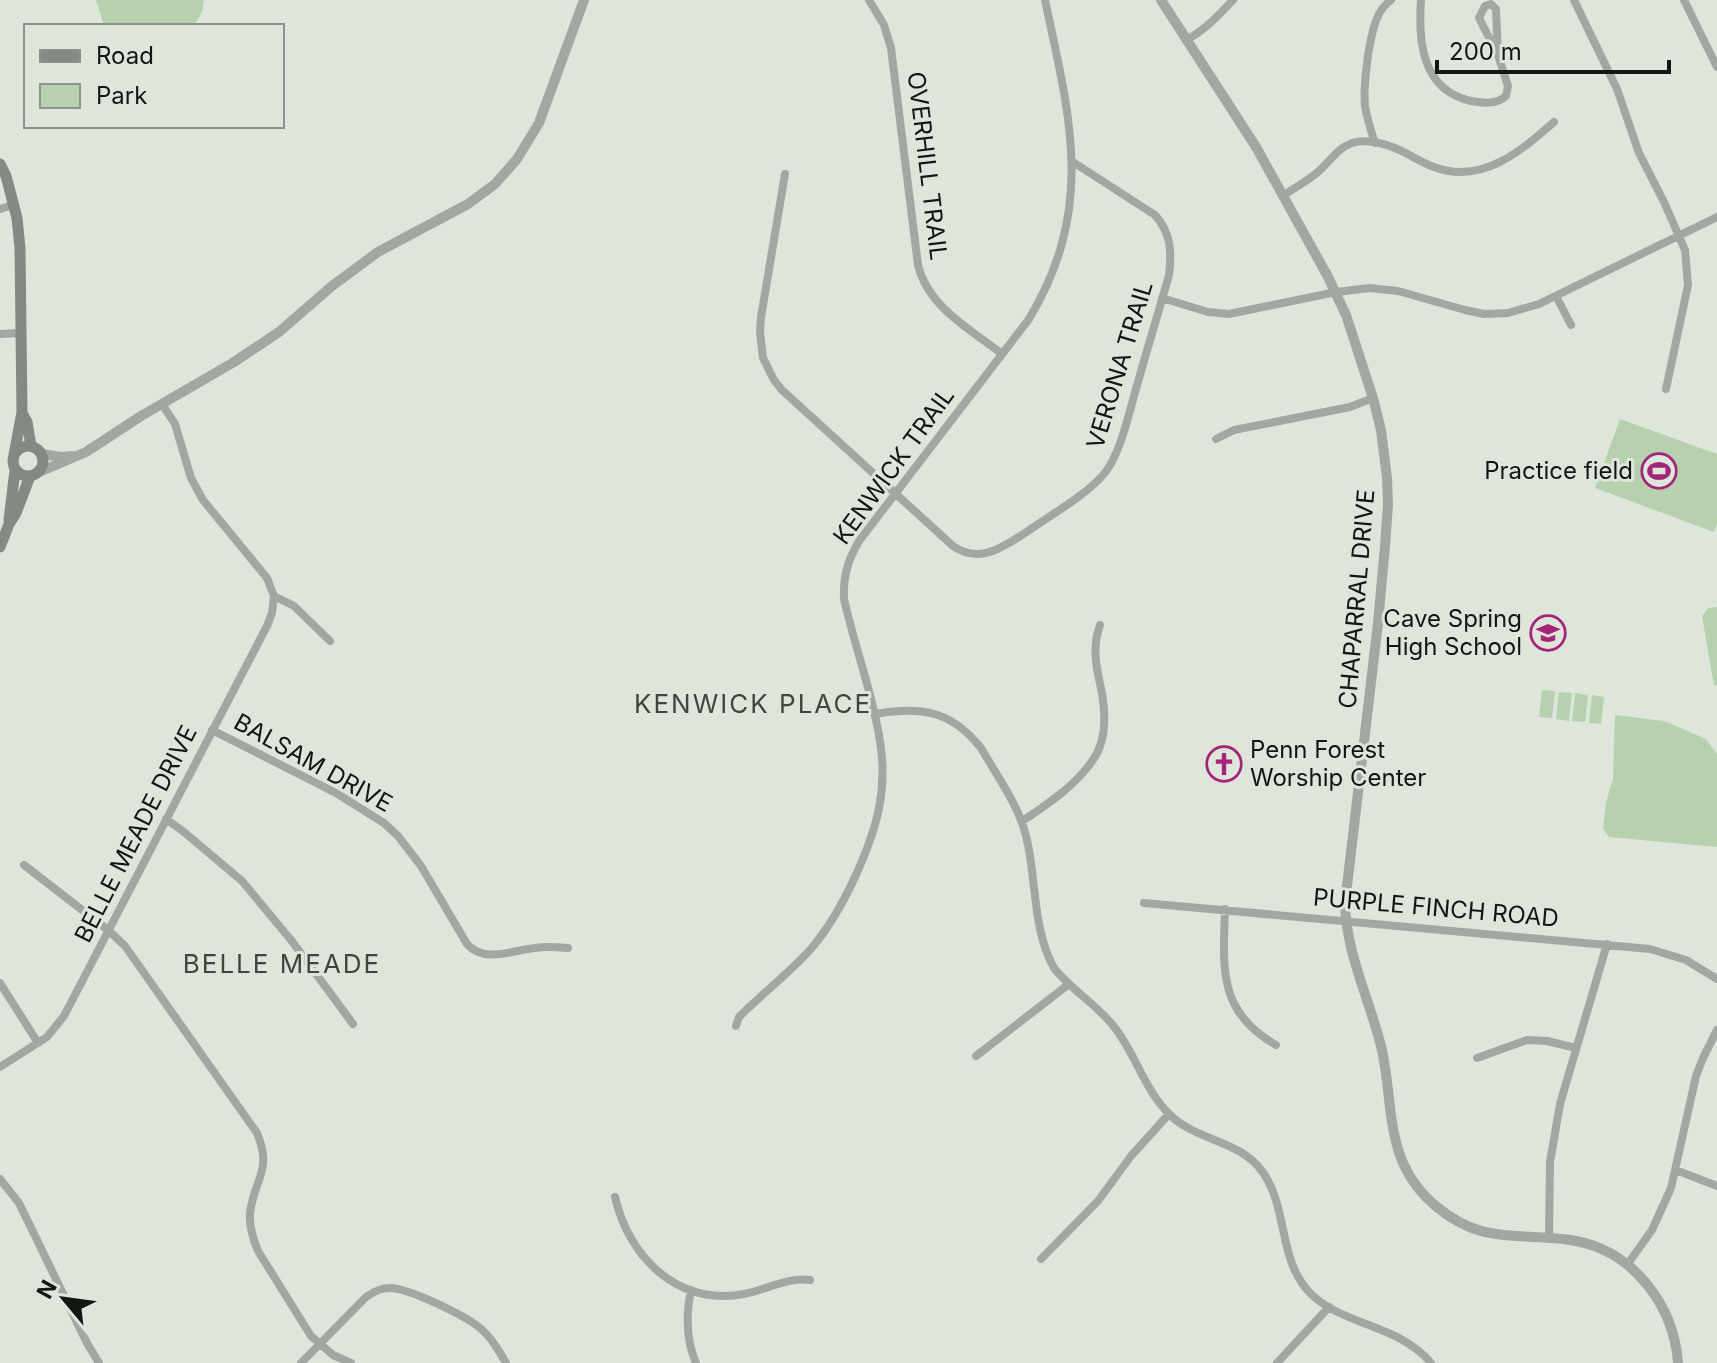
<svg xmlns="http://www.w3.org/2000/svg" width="1717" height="1363" font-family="Inter,sans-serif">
  <rect width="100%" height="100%" fill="#dee6dc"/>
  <path fill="#b7d1ae" d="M96,0H204C203,11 200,20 191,26H104Z
    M1620,419L1717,454V524L1714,532L1595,488Z
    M1717,607V685L1714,686L1702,616L1708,608Z
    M1542,690L1555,691L1552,718L1539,717Z
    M1559,692L1572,693L1569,721L1556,719Z
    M1575,693L1588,695L1585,722L1572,721Z
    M1592,695L1604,697L1601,724L1589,723Z
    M1615,715L1664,721L1706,739L1717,754V847L1609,837L1603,829L1606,802L1613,779Z"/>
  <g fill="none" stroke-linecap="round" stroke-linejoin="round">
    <path stroke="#a3a7a2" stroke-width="8" d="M869,0L884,25L891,48L918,265C928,307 970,329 1002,354
      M1421,0C1418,42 1422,90 1471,101C1483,103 1496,105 1506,96L1508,86L1498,55L1496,9L1491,4L1485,6L1479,18L1498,55
      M1574,0L1617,89L1639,153L1664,202L1685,250L1688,285L1666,389
      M1684,0L1717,67
      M1186,40C1205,30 1218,16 1233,0
      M1375,143C1371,131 1367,119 1365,106C1363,85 1369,33 1379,14C1382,8 1386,4 1391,0
      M785,174L761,317L760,332L763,358L774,380L782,390L953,546C979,564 1002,548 1025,533C1050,515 1084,497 1104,474C1121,454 1130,408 1138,382C1148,346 1159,311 1169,275C1172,252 1171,233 1155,215L1073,162
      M1284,195C1296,187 1309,180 1319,171C1330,161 1338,148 1352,143C1366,139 1382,143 1395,148C1408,153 1420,162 1434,167C1482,185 1521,151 1554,122
      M0,209L13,205
      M1556,296L1571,325
      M1162,298L1208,312L1229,314L1336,292L1370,288L1398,291L1465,310L1484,314L1508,313L1539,304L1717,217
      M0,334L21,333
      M162,404L175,424L191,478L203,500L267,578L274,596L294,606L330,641
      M1216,439L1234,430L1350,407L1373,398
      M875,714C920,706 951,710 981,748C997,776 1018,804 1026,836C1037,879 1032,929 1054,968C1072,991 1098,1005 1115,1028C1136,1055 1145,1091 1170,1115C1197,1141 1239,1140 1262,1171C1289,1208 1277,1260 1311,1294C1344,1326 1400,1325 1431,1363
      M212,730L336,793L384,823L398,836L421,866L467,944C485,964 512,950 535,948C546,946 557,947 568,948
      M166,819L184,832L242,881L291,940L353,1024
      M1022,821C1037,812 1050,802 1063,792C1099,761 1110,741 1102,693C1097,669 1091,650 1100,625
      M24,865L108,930L125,946L257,1133C273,1171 254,1179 250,1213C249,1227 253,1239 258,1251L311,1336L333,1355L351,1363
      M1144,903L1650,949L1686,960L1717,979
      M1225,909C1223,969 1218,1012 1276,1045
      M0,983L38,1043
      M736,1026L739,1017C762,994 788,974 810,950C829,928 843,903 855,877C877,829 889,789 879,735C871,689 854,644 844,599C843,576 848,560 859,541L1029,319C1096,207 1070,118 1045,0
      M976,1056L1069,984
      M1477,1058L1527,1040L1547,1041L1576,1048
      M0,1067L47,1037L64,1016L267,626L272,613L274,596
      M1676,1170L1717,1186
      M0,1179L19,1203L87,1343L99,1363
      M615,1197C629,1258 678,1306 744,1294C767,1290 786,1277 810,1280
      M1549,1239L1550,1162L1560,1104L1607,944
      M1041,1259L1098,1201L1131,1156L1169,1114
      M1627,1265L1652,1230L1671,1188L1696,1076L1703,1058L1717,1030
      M691,1290C686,1314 686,1340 696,1363
      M301,1363L366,1297C373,1292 381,1288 389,1288C407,1287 466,1316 480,1328C491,1337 499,1351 506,1363
      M1277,1363L1329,1307"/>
    <path stroke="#a3a7a2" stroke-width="10" d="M1161,0L1256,147L1327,275L1346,315L1373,398L1381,430L1387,478L1388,505L1385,546L1378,623L1345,903C1346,954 1370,1000 1382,1050C1390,1086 1388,1123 1401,1158C1408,1176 1421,1194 1437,1207C1485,1247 1522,1231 1576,1241C1634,1252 1674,1306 1678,1363
      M41,454L62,457L72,456
      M37,473L86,452L141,416L234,362L279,332L332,286L378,252L468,204L495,184L517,159L539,123L584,0"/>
    <path stroke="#858983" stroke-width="11" d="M0,164L6,176L17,218L20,248L22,412L14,455
      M22,413L27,422L31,446
      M13 461a15 15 0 1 1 30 0a15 15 0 1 1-30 0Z
      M9,520L15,470
      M0,547L9,524L16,513L30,476"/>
  </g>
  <defs>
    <symbol id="stadium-ring" viewBox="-11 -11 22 22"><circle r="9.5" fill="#dee6dc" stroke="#a32577" stroke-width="1.5"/><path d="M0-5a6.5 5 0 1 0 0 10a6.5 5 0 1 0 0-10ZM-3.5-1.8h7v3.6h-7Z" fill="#a32577"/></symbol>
    <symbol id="school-ring" viewBox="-11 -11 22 22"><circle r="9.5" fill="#dee6dc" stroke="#a32577" stroke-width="1.5"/><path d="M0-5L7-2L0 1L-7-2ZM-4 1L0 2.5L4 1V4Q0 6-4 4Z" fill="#a32577"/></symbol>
    <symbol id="church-ring" viewBox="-11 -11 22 22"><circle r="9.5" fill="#dee6dc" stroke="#a32577" stroke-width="1.5"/><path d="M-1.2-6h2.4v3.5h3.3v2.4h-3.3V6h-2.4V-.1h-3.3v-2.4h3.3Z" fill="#a32577"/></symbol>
  </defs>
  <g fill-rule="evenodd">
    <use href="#stadium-ring" x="1639" y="451" width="40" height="40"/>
    <use href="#school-ring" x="1528" y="613" width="40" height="40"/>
    <use href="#church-ring" x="1204" y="744" width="40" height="40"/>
  </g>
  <g text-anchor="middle" stroke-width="6" stroke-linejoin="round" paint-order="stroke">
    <g font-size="24" fill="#141613" stroke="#dee6dc">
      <text transform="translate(927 166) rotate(83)" y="8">OVERHILL TRAIL</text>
      <text transform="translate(1120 365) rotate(-73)" y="8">VERONA TRAIL</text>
      <text transform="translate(894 466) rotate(-54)" y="8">KENWICK TRAIL</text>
      <text transform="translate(1357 599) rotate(-85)" y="8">CHAPARRAL DRIVE</text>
      <text transform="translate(313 763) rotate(29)" y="8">BALSAM DRIVE</text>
      <text transform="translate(136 834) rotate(-63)" y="8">BELLE MEADE DRIVE</text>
      <text transform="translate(1436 908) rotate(5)" y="8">PURPLE FINCH ROAD</text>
    </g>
    <g font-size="24" fill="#141613" stroke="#dee6dc" text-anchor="end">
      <text x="1633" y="479">Practice field</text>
      <text x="1522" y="627">Cave Spring<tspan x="1522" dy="28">High School</tspan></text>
      <text x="1250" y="758" text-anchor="start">Penn Forest<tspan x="1250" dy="28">Worship Center</tspan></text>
    </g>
    <g font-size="26" letter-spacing="2" fill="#40463e" stroke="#dee6dc">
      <text x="753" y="713">KENWICK PLACE</text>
      <text x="282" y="973">BELLE MEADE</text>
    </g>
  </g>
  <rect x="24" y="24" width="260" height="104" fill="#dee6dc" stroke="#8d938c" stroke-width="2"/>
  <rect x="40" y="50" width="40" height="12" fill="#858983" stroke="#8d938c" stroke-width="2"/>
  <text x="96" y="64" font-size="24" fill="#141613">Road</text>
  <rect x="40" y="84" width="40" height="24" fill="#b7d1ae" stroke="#8d938c" stroke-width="2"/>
  <text x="96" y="104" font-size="24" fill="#141613">Park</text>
  <g transform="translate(64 1299) rotate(299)" stroke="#dee6dc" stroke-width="6" paint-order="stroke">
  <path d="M0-6L14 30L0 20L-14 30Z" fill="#141613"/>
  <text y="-12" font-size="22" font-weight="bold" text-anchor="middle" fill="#141613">N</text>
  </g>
  <path d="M1437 60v12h232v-12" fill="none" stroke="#141613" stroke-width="4"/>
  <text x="1449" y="60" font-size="24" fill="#141613" stroke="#dee6dc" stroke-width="6" paint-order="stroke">200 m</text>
</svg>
